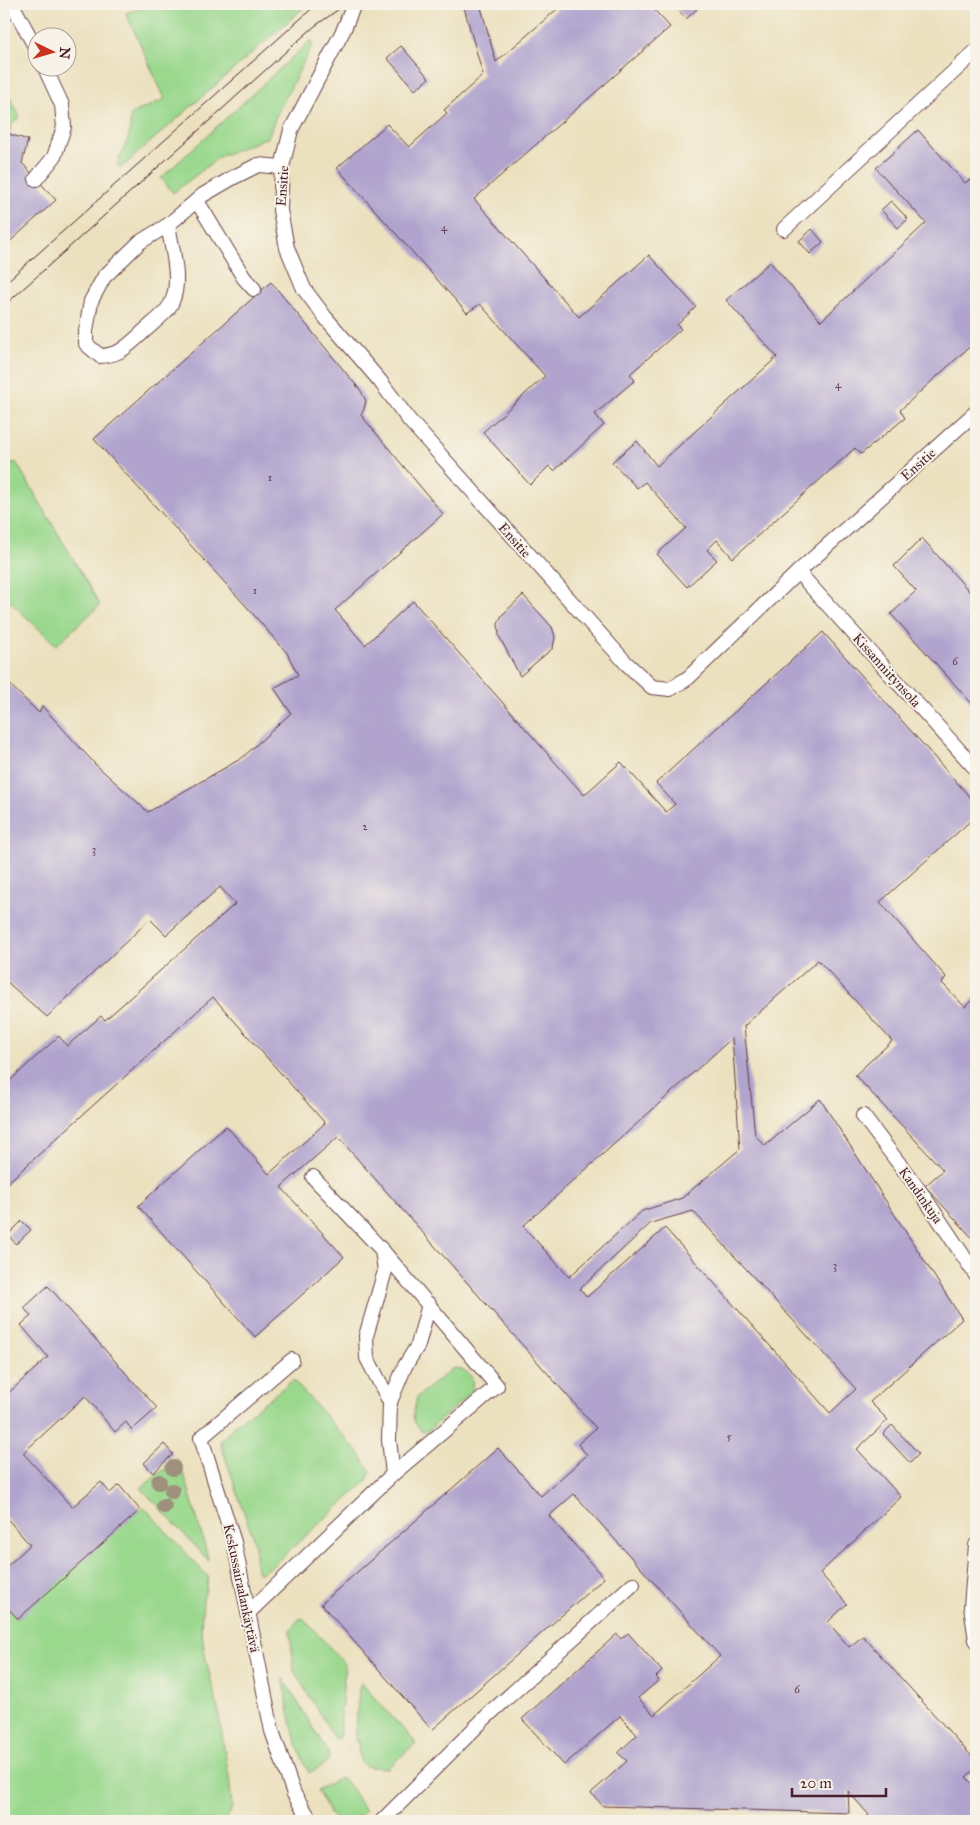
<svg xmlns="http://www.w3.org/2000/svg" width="980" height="1825" font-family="'IM FELL Great Primer',serif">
  <rect width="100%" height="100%" fill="#f7f3e8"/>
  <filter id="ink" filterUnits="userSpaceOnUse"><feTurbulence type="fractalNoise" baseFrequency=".02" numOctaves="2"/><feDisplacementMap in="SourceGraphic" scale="10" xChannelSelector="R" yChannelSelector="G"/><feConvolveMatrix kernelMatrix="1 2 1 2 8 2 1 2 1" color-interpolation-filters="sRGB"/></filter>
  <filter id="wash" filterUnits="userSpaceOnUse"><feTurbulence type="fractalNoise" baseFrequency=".0096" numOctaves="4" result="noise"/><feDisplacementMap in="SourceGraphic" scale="20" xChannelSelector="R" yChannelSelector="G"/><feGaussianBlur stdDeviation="1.12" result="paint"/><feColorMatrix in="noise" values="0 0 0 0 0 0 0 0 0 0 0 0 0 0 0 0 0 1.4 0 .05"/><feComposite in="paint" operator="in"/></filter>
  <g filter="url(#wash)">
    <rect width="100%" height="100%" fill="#ece1bf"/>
    <path fill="#9ad88d" stroke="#727c5c" d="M152,4H308L121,168L117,164L129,136L131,114L165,99L126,13Z
      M311,40L313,44L276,116L268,137L219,157L173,193L161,178Z
      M4,86L20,117L12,124L4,151Z
      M16,462L100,605L56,645L4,596V467Z
      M453,1368C468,1369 476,1376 471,1392L428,1431L422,1432L415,1423L413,1416L417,1397Z
      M293,1380L358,1452L371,1472L366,1482L272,1566L259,1574L255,1565V1544L220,1442L234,1426Z
      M177,1459L187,1483L209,1561L141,1488Z
      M143,1506L209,1578L203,1600L201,1627L206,1660L217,1704L229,1777L232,1807L229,1815L223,1821H4V1604L18,1619Z
      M303,1618L345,1664L339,1739H335L294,1671L290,1630L299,1619Z
      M283,1678L329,1754C330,1764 318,1768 309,1773C294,1745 288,1709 283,1678Z
      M361,1683L416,1743L388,1768C364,1767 359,1769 358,1742L355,1741L359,1688Z
      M340,1778C351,1783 358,1801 365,1811L351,1821L336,1820L330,1814L317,1790Z"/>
    <g id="blocks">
      <path fill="#b0a4ce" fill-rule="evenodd" d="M463,4H480L496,62L563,4H649L670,27L474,199L579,317L649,255L696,307L677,325L681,329L630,374L635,380L595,414L604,425L554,471L549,466L530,485L483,432L545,376L480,304L467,313L337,168L387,124L409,147L447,113L444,110L483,75Z
        M673,4H692L697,9L686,19Z
        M401,46L429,78L415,90L387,58Z
        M918,130L965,183L971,179L976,184V341L900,410L905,418L861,454L855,448L733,558L717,540L707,550L717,560L687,587L657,554L686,528L645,482L637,488L612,462L637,441L657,466L777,357L726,300L770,262L821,321L926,223L876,168Z
        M9,134L28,140L22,163L56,200L4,247V152Z
        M891,201L908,219L898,228L881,210Z
        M812,229L823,242L810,254L799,241Z
        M271,282L361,391L366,401L364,409L361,415L443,514L335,610L365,645L413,601L584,795L621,762L666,812L675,804L656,783L823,632L976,804V816L880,902L946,977L942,983L965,1007L976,996V1242L925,1186L943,1170L855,1075L892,1041L818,960L744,1026L755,1135L765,1146L820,1099L962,1319L870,1402L888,1420L857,1449L901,1497L820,1573L847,1604L828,1622L849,1647L863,1636L976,1761V1768L966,1777L976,1788V1821H861L869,1815L848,1791L849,1813L603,1806L591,1793L627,1761L618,1753L637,1735L620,1716L564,1765L522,1719L617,1634L621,1639L628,1633L662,1671L656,1677L659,1680L638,1698L654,1715L720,1656L574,1494L549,1516L604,1578L432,1730L321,1604L498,1448L541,1496L587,1455L578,1444L596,1428L338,1137L281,1187L344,1257L255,1337L138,1206L226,1126L269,1174L325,1123L213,997L4,1186V1086L59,1036L67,1046L101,1016L105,1020L235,904L220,887L166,935L150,919L47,1017L7,982L4,986V679L39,713L42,706L95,764L148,812L242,758L291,713L274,688L298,675L287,653L246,606L94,439ZM732,1038L740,1149L682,1198L642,1211L569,1277L523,1226ZM693,1211L856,1389L830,1413L665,1228L587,1297L580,1289L651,1223Z
        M922,538L976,599V708L891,614L916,591L894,566Z
        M523,595L552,627L555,637L553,648L520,676L499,636L498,624L502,615Z
        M22,1221L31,1230L16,1244L8,1235Z
        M48,1286L157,1408L132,1430L126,1422L115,1432L85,1396L23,1453L72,1507L101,1482L110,1493L119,1485L140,1510L18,1619L4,1604V1569L30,1545L4,1515V1397L48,1357L21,1325L31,1316L24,1308Z
        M892,1425L919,1454L910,1463L883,1434Z
        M164,1444L173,1454L153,1473L144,1463Z"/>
    </g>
  </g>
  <g filter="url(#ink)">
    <use href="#blocks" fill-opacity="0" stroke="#623c41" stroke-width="1"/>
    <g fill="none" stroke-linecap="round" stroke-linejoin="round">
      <defs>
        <path id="lane" d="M12,4L38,52
          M354,4L344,29L291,130L282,167L280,210L287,248L304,289L325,317L380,381L409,420L626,663L652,687L670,689L688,678L798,572L976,412
          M36,179L54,157L64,127L62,105L45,68
          M197,201L244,278L254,289
          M168,225C172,250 185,290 166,311C158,320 148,327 140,335C126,347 120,355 100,356L86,344V331L91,301L104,277L140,242L168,225L203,195L234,177L258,165L282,167
          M784,229L976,51
          M798,572L976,769
          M863,1116L922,1194L976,1275
          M382,1250L385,1271L366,1336L367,1358L390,1402
          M292,1360L201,1438L234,1542L272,1731L294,1794L311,1821
          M393,1474L389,1440L390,1402L405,1366L418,1345L429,1304
          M976,1545L971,1607L976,1640
          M248,1613L393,1474L497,1386L382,1250L313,1177
          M382,1821L486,1717L633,1584"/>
      </defs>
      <use href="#lane" stroke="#623c41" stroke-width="16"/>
      <use href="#lane" stroke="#fff" stroke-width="14"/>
      <path stroke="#4a1f2b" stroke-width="1" d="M4,284L317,4
        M4,306L291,47L315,26L346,4"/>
    </g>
    <g fill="#9e907b">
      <circle cx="173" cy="1468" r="8"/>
      <circle cx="159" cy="1482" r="8"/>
      <circle cx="172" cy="1491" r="8"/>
      <circle cx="164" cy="1506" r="8"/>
    </g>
  </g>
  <g text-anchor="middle" stroke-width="4" stroke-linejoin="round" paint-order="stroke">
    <g font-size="11" fill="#644054">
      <text x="444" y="231">4</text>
      <text x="838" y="388">4</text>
      <text x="270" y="481">1</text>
      <text x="255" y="594">1</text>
      <text x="955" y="665">6</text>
      <text x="365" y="830">2</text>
      <text x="94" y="853">3</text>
      <text x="835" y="1269">3</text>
      <text x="729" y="1440">5</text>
      <text x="797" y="1693">6</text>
    </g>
    <g font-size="14" fill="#4a1f2b" stroke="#f7f3e8">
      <text transform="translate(282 186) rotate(-86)" y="5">Ensitie</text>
      <text transform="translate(918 464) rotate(-42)" y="5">Ensitie</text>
      <text transform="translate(515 540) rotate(48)" y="5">Ensitie</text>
      <text transform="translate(887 670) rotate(48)" y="5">Kissanniitynsola</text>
      <text transform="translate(921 1195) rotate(55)" y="5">Kandinkuja</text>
      <text transform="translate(242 1588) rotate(78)" y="5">Keskussairaalankäytävä</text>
    </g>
  </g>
  <rect width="980" height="1825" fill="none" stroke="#f7f3e8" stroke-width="20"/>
  <g transform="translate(52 52) rotate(95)"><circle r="24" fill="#f7f3e8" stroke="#b29e9c"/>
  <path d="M0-4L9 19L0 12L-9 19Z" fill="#c8321e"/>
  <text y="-8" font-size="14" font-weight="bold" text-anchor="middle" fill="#4a1f2b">N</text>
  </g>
  <path d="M792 1788v8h94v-8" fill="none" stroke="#4a1f2b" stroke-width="2.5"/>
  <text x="800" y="1788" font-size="15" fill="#4a1f2b" stroke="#f7f3e8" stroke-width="4" paint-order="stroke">20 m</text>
</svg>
